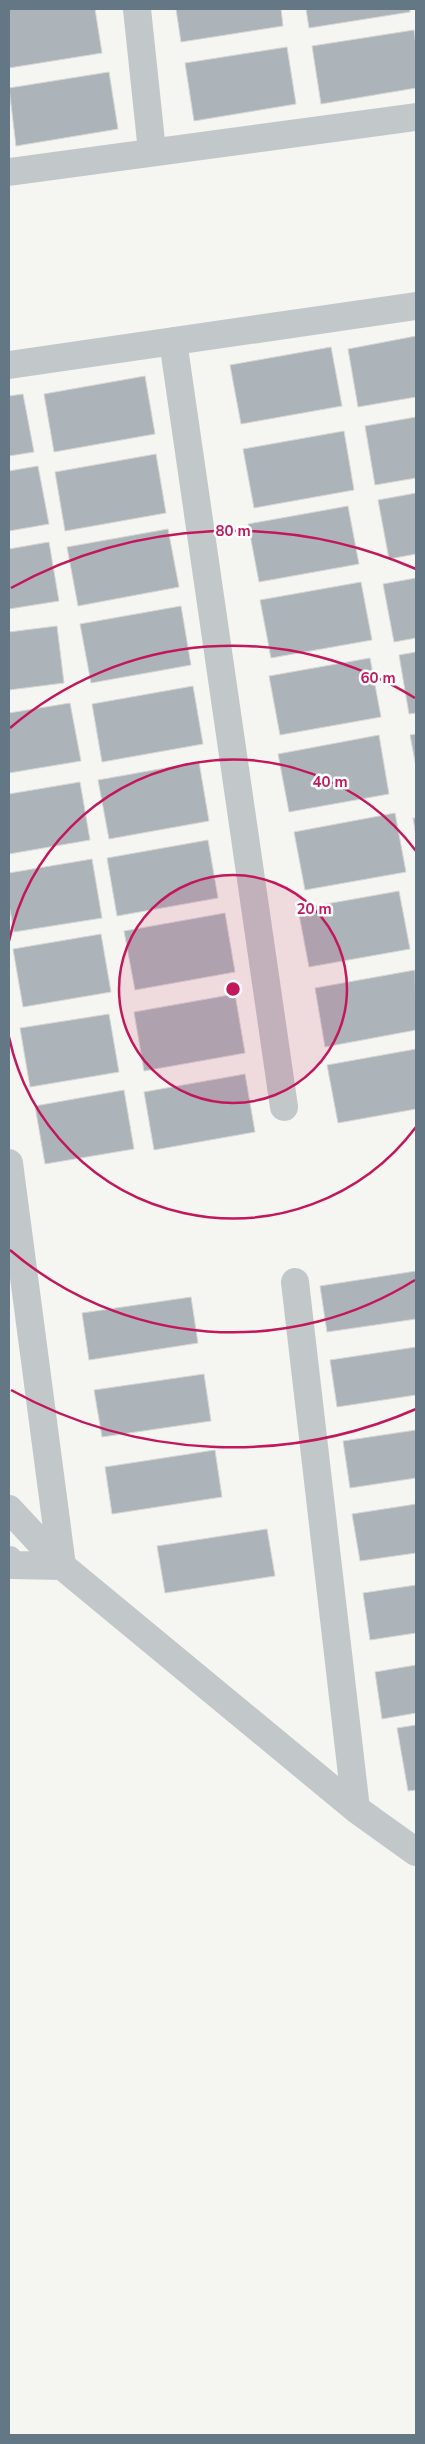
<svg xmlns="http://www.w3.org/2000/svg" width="425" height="2444" font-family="'Nunito Sans',sans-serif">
  <rect width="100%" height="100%" fill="#f5f5f1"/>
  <path fill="#acb4b9" stroke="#d7d6d4" d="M9,9H95L102,53L9,68Z
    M176,9H281L283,26L181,42Z
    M306,9H410V12L309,28Z
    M414,30L416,45V88L321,104L312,46Z
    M287,47L296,104L194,121L185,63Z
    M109,72L118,129L16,146L9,88Z
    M416,336V397L358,407L348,349Z
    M331,347L342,406L241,424L230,365Z
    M145,376L155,434L54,452L44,394Z
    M23,394L34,452L9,456V396Z
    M416,417V478L375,485L365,426Z
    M344,431L354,490L254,508L243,449Z
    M156,454L166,513L65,531L55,472Z
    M38,466L49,524L9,531V471Z
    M416,493V554L389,559L378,500Z
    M348,506L359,564L259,582L248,524Z
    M168,529L179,587L78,606L67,547Z
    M49,542L59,601L9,609V549Z
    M416,578V638L394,642L383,584Z
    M361,582L372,640L271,658L260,600Z
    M181,606L191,665L91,683L80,624Z
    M57,626L64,683L9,690V632Z
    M416,652V713L409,714L399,655Z
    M370,658L381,717L280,735L269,676Z
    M193,686L203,744L102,762L92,704Z
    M70,703L81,761L9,773V713Z
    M416,734V767L410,735Z
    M379,735L389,794L289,812L278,754Z
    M199,762L209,821L109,839L98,780Z
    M80,782L90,840L9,854V794Z
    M395,813L406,872L305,890L294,832Z
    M413,818H416V836Z
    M208,840L218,898L117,916L107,858Z
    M92,859L102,918L14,932L9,905V873Z
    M399,891L410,949L309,967L298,909Z
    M225,913L235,972L135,990L124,931Z
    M101,934L111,992L23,1007L13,949Z
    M415,970L416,1030L325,1047L315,988Z
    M235,994L245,1053L144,1071L134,1012Z
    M109,1014L119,1072L30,1087L20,1028Z
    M416,1049V1109L338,1123L327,1065Z
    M245,1074L255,1132L154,1150L144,1092Z
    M124,1090L134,1149L45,1164L35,1106Z
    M416,1271V1319L327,1332L320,1286Z
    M191,1297L198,1343L89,1360L82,1313Z
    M416,1347V1395L337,1407L330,1360Z
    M204,1374L211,1421L102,1437L94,1390Z
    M416,1430V1478L350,1488L343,1441Z
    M215,1450L222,1497L112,1514L105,1467Z
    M416,1504V1553L360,1561L352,1514Z
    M267,1529L275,1576L165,1593L157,1546Z
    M416,1585V1633L370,1640L363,1593Z
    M416,1665V1713L382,1719L375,1672Z
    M416,1725V1790L408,1791L397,1728Z"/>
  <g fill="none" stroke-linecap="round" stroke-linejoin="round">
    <path stroke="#c2c7c9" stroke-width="28" d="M137,9L152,151
      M9,172L416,117
      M173,341L284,1107
      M9,365L416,306
      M9,1163L62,1566L356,1809L416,1852
      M295,1282L356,1809
      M9,1509L62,1566
      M9,1560L13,1565L62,1566"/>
  </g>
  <circle cx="233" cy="989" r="114" fill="#c2185b" fill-opacity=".12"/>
  <g fill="none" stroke="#c2185b" stroke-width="2.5">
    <circle cx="233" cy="989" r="114"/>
    <path d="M416 1127A229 229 0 0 1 9 1037M9 941A229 229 0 0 1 416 851"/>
    <path d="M415 1280A343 343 0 0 1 10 1250M10 728A343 343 0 0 1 415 698"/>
    <path d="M416 1409A458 458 0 0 1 11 1390M11 588A458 458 0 0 1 416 569"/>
  </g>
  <circle cx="233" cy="989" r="8" fill="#c2185b" stroke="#fff" stroke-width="2.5"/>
  <g font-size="15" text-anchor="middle" font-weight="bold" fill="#c2185b" stroke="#fff" stroke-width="5" stroke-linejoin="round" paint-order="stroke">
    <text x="233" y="536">80 m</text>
    <text x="378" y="683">60 m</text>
    <text x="330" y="787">40 m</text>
    <text x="314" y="914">20 m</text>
  </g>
  <rect width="425" height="2444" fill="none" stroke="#637784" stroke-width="20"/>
</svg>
